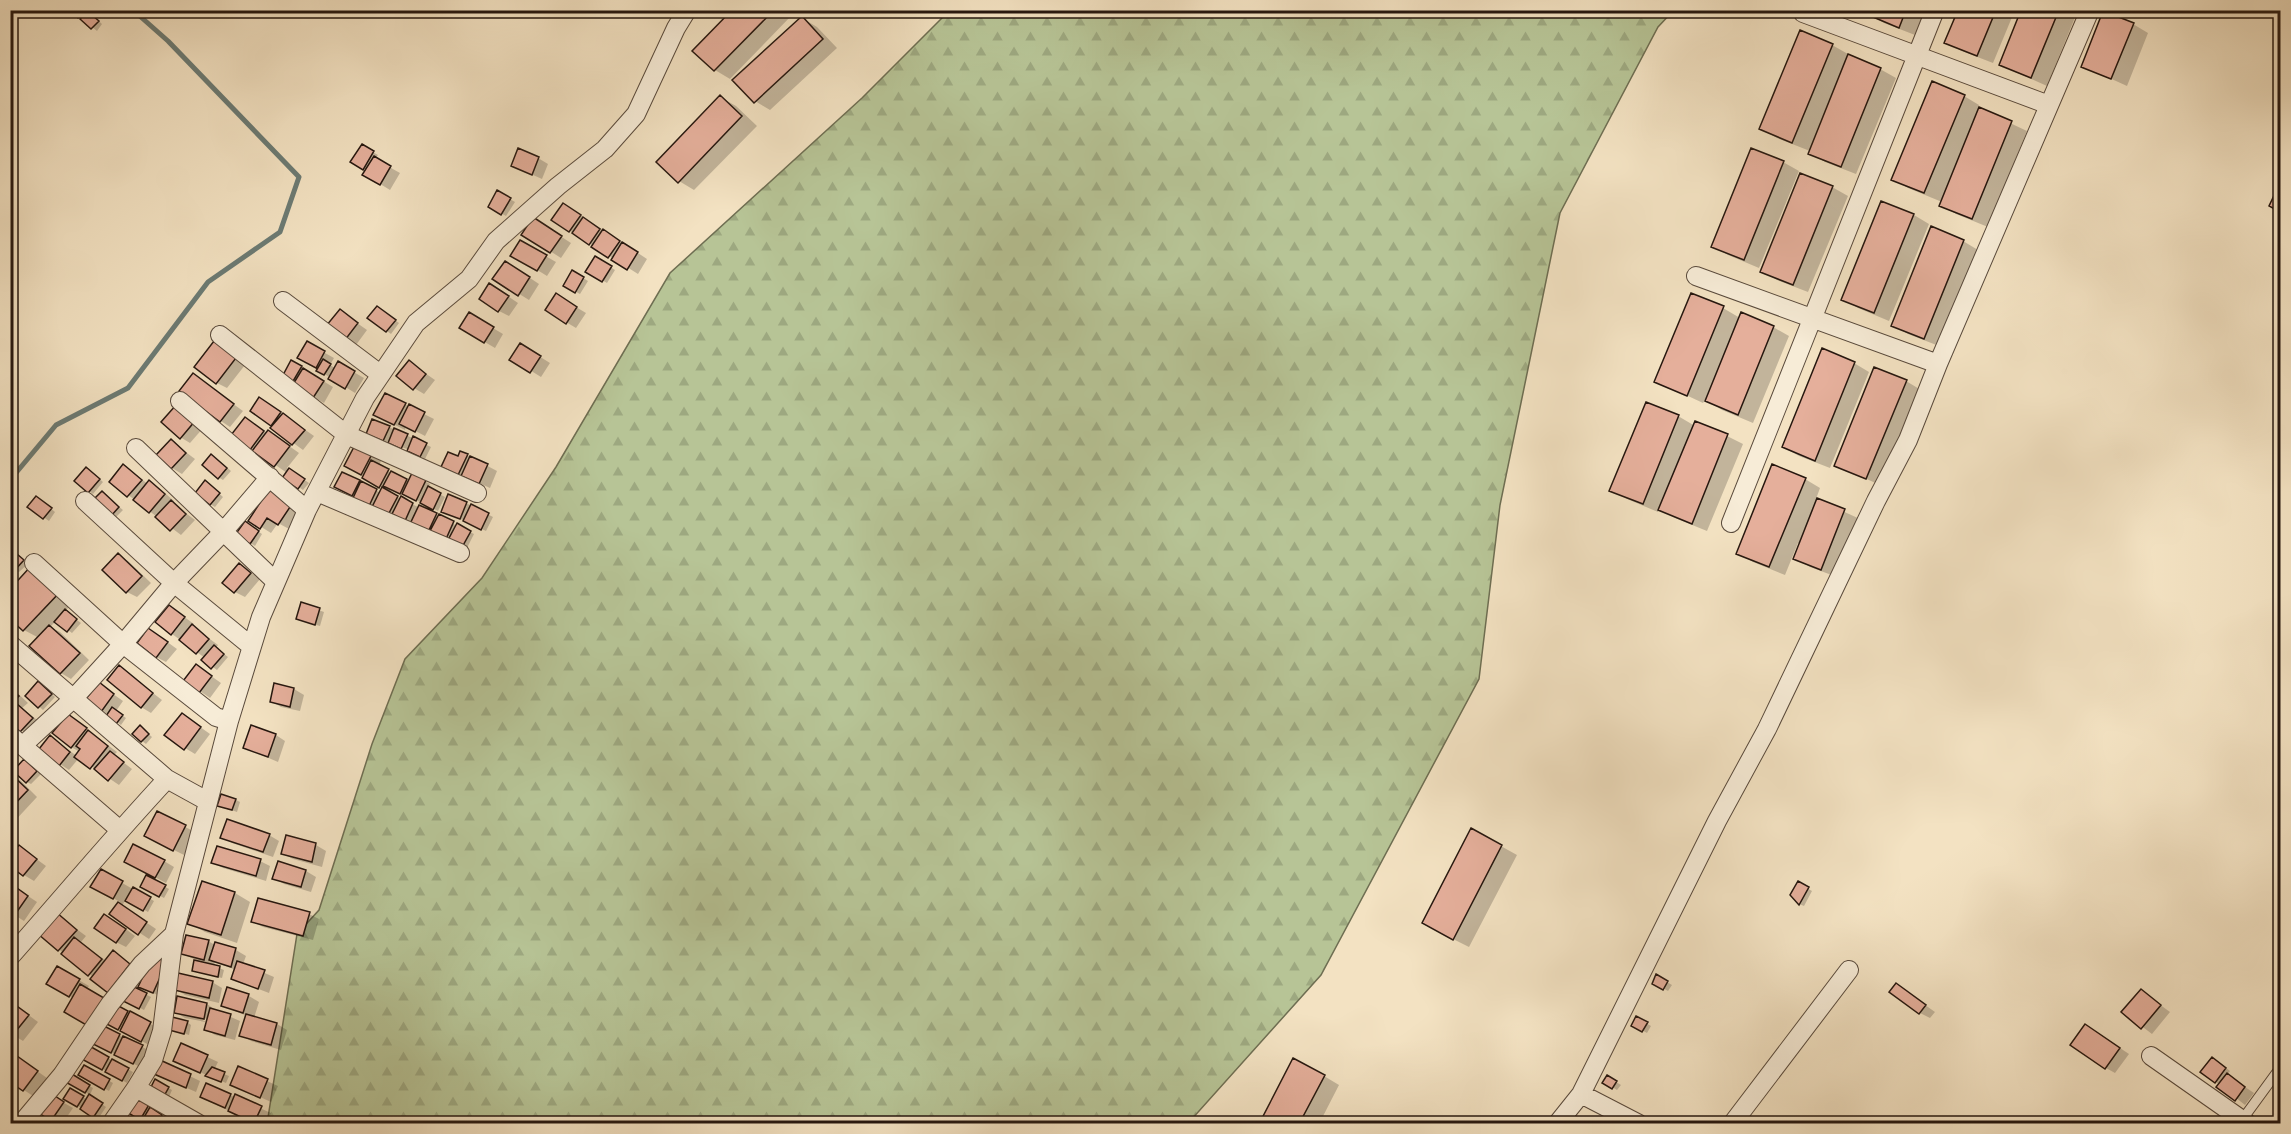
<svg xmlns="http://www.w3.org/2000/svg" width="2291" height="1134" font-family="'Gentium Book Plus',serif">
  <defs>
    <pattern id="forest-firs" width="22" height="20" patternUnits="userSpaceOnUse" patternTransform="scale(1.5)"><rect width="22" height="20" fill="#b7c496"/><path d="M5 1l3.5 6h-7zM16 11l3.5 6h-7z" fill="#9da880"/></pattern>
  </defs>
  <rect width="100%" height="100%" fill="#f3e2c2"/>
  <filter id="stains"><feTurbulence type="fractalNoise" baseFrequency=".00333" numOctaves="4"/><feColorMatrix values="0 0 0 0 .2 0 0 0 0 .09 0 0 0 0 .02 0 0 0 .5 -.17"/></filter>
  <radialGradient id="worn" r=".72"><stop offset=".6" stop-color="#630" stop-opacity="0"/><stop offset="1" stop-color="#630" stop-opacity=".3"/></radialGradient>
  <path fill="url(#forest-firs)" stroke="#6e6e52" stroke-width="1.5" d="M949,11H1673L1658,27L1560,213L1500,505L1479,679L1321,975L1191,1120L1185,1124H267L297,934L319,910L372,744L405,659L482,578L556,467L670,273L862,98Z"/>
  <path fill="#0003" d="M72,10H87L102,24L97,31Z
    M734,10H789L793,14L730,79L715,70Z
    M1868,10H1925L1915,35L1884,23L1868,14Z
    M1959,10H2015L1993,63L1962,51L1946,42Z
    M2022,10H2078L2047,86L2000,65Z
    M802,18L817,27L837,48L770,110L755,101Z
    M2133,24L2148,33L2127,86L2083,66Z
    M1832,45L1848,54L1847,55L1880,69L1896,78L1856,174L1825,162L1810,153V151L1777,138L1761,129Z
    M1964,96L1979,105L1978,108L2027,131L1988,227L1956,214L1941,205L1942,202L1908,188L1893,179Z
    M720,97L736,106L757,126L694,190L679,181Z
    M362,146L378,155L375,159L400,173L390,190L364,174L367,170L352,162Z
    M538,158L548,164L542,179L513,166Z
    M1783,162L1799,171L1759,268L1728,255L1713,246Z
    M1832,187L1848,196L1808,292L1777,280L1762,271Z
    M498,192L515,202L506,216L490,207Z
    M1882,202L1914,215L1929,224L1889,321L1858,308L1843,299Z
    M573,210L647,259L638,274L570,231Z
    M543,225L571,243L561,258L523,234Z
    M1963,241L1978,250L1939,346L1908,334L1893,325Z
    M521,242L556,262L547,276L513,255Z
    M596,258L615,270L607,283L587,271Z
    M515,268L539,284L529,300L495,279Z
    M573,272L588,281L580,294L565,286Z
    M500,291L518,303L509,316L499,311Z
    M1692,295L1723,308L1740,318L1773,327L1789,336L1753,423L1722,410L1705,400L1703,403L1656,381Z
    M566,301L586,313L576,328L566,322Z
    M381,310L399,323L391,334L369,318Z
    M340,311L367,330L356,345L346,339Z
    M469,314L503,334L495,348L461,328Z
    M214,343L245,365L227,388L217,383Z
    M307,343L334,358L330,365L335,368L338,363L364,378L355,393L299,358Z
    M521,345L550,363L541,377L512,359Z
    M292,362L333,387L324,403L294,386L284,376Z
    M409,362L435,380L424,394L414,388Z
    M1854,363L1869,372L1830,468L1799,456L1783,447Z
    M193,375L243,411L230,427L221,421Z
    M1906,381L1921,390L1882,486L1836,465Z
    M386,395L434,419L425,436L406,426L405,430L385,420Z
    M270,405L314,436L303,450L273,428L274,426L252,411Z
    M186,412L204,427L190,443L180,437Z
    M1678,416L1695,426L1696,423L1727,436L1743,444L1707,531L1675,518L1659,509L1658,512L1627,499L1611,490Z
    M255,424L267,433L278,438L299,453L287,468L309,483L303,490L284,477L287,473L251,448Z
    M389,427L431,447L425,459L407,449L372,436Z
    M171,441L195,459L182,474L172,468Z
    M355,447L381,461L379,466L398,477L409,482L413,475L430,484L428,488L445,497L438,511L392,488L389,493L474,534L466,550L400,517L399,519L336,487L343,474L381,493L383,488L346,465Z
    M467,455L497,471L490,488L448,469L459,458Z
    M216,458L231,471L223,480L218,477Z
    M123,466L148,484L150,482L159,488L174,501L172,503L195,520L181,535L111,482Z
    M91,471L103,482L93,494L89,491Z
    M1805,479L1820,488L1816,499L1860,519L1837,577L1810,567L1795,558L1801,544L1798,543L1785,575L1753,562L1738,553Z
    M210,485L223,497L215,507L210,504Z
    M269,491L301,511L289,529L278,523L271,533L250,520Z
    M102,493L123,510L116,517L112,515Z
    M41,500L55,512L49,521L29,507Z
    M466,503L493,517L486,531L448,513Z
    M249,525L262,534L255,546L237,534Z
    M10,549L28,564L19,572L15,570Z
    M118,555L128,561L151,583L137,597L127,592Z
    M239,565L260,579L245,597L235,592Z
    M32,568L74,602L65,611L81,623L72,633L56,621L50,627L60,632L89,660L71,679L61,673L31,646L39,638L24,630Z
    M302,604L324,612L320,626L302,621Z
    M169,606L194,624L192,626L218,645L216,648L228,657L217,670L203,660L205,658L172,634Z
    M159,636L177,649L166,662L156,657Z
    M10,655L18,660L10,669Z
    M197,666L221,683L210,698L185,681Z
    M119,667L162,700L151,713L141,707Z
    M99,684L123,701L116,711L126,718L121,725L102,710Z
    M275,685L294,689L304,695L300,711L281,707L271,701Z
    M10,686L28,703L22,708L42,724L31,737L10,722Z
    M43,686L55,697L43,710L27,696Z
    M182,714L210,734L195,754L185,748Z
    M69,716L117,752L114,755L132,769L119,785L79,758L69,770L60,764L50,737L77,756L80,752L71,747Z
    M144,730L152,737L146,744L142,741Z
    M276,735L285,741L278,762L245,748Z
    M25,761L41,774L31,784L27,782Z
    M10,775L20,780L37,797L11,825Z
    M236,800L240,802L237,812L223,807Z
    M158,813L195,832L184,855L156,841Z
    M1472,830L1517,855L1469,947L1439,932Z
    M269,835L279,841L273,857L232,843L222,837Z
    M287,837L316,845L326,851L322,867L293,859L283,854Z
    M20,847L46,866L34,881L24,875Z
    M164,861L174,867L166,883L136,867Z
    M260,861L270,866L266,881L223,868L213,863Z
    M279,863L306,871L316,877L311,892L284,884L274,878Z
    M101,871L154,901L148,912L126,899L122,906L156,929L149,939L111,914L120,902L92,886Z
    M146,877L169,889L164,898L142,886Z
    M203,883L235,893L250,902L237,943L205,932L189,923Z
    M1798,883L1812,891L1804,906L1799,904Z
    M10,884L37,902L24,921L10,912Z
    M56,914L86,936L81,942L106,961L113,952L139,971L118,997L40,934Z
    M309,914L319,919L313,940L263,927L253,922Z
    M115,921L135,936L126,947L116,942Z
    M208,941L215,945L236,950L246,956L243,964L274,977L269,993L233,979L236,970L215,962L214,966L224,970L222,978L194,971L196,960L183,954Z
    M167,963L163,998L140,986Z
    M58,968L89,986L86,990L160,1029L151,1046L104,1021L101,1026L152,1052L144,1069L103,1048L99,1031L73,998L48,983Z
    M1657,976L1672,985L1668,991L1654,983Z
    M212,982L222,988L219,1003L185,995L176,989Z
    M1897,985L1935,1012L1930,1018L1920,1013Z
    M129,986L151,997L144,1010L123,999Z
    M228,989L249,996L259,1002L254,1018L277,1024L287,1030L281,1050L251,1041L241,1035L247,1016L223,1006Z
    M2141,991L2170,1012L2152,1034L2123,1012Z
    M178,998L207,1004L217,1011L240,1021L235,1040L215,1035L206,1029L208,1020L198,1014L197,1017L206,1022L185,1018L175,1012Z
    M10,1001L38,1022L23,1041L10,1033Z
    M1637,1018L1651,1026L1647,1033L1633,1025Z
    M187,1022L191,1025L189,1035L171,1029Z
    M2096,1032L2129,1054L2115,1073L2106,1068Z
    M182,1045L218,1062L214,1070L229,1076L226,1083L185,1066Z
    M86,1046L133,1072L127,1083L80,1056Z
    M10,1052L47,1078L33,1096L24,1090Z
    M2217,1061L2230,1071L2227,1075L2254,1093L2245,1105L2216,1082Z
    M161,1062L200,1081L196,1092L166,1079Z
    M84,1067L113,1083L109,1091L80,1075Z
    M238,1068L278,1086L271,1102L232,1084Z
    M68,1073L93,1088L90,1095L64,1079Z
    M1324,1076L1339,1085L1319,1124H1261Z
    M1608,1077L1621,1085L1617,1090L1604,1082Z
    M155,1081L172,1090L169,1097L152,1088Z
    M10,1087L17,1092L12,1098L10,1097Z
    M70,1090L88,1100L90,1096L106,1107L98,1119L66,1098Z
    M230,1095L271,1113L266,1124H256L211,1102Z
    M135,1097L153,1107L151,1110L171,1122V1124H142L144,1120L127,1111Z
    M59,1100L73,1108L62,1124L51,1120Z"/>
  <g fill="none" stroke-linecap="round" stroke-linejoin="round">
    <path stroke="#6c7b74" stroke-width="5" d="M10,480L56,425L128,388L208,282L280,232L299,177L168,41L133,10"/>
  </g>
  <path fill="#e5af9b" stroke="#26170f" stroke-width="1.5" d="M70,10H85L78,18Z
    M732,10H774L714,71L692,51Z
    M1868,10H1906L1899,28L1866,14Z
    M1958,10H1996L1977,56L1944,43Z
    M2021,10H2059L2031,78L1999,65Z
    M87,11L99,21L91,29L80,19Z
    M2103,11L2134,23L2111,79L2081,67Z
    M802,16L823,39L754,103L732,80Z
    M1800,30L1833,44L1792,143L1759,129Z
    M1848,54L1881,68L1841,167L1808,154Z
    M1932,81L1965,95L1924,193L1891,180Z
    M720,95L742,116L678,183L656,162Z
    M1979,107L2012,121L1972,219L1939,206Z
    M362,144L374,151L363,170L350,162Z
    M518,148L539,157L532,175L511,166Z
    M1751,148L1784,161L1744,260L1711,247Z
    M374,156L391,166L380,185L362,175Z
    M1800,173L1833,186L1793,285L1760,272Z
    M2280,183V212L2269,206Z
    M497,190L511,198L501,215L488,207Z
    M1881,201L1914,214L1874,313L1841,300Z
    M563,203L581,215L569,232L551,220Z
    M533,217L562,236L550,253L521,235Z
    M583,217L600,229L589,245L572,233Z
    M1931,226L1964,240L1924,339L1891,326Z
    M603,229L620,241L608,258L591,247Z
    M520,240L547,255L537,271L510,256Z
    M622,242L638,252L627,270L611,260Z
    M595,256L612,266L602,282L585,272Z
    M505,261L530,277L518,296L492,279Z
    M572,270L584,277L575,293L563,286Z
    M489,283L509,296L498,312L479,299Z
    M556,293L577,307L566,324L545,310Z
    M1691,293L1724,306L1687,396L1654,382Z
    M377,306L396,320L386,332L367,318Z
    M340,309L358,323L345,340L326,326Z
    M469,312L494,327L484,343L459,328Z
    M1741,312L1774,326L1738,415L1705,401Z
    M214,341L236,358L216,384L194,367Z
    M307,341L325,351L316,368L297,358Z
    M520,343L541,356L530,373L509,360Z
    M1822,348L1855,362L1815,461L1782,447Z
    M323,359L331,364L324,375L316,371Z
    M291,360L302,366L292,383L282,377Z
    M409,360L426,374L413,390L396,376Z
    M338,361L355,371L345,389L328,379Z
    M1874,367L1907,380L1866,479L1834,466Z
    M303,368L324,381L313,398L292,386Z
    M193,373L234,404L220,422L179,391Z
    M385,393L406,403L394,425L373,415Z
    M259,397L281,412L271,426L250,411Z
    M1646,402L1679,415L1643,504L1609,491Z
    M409,404L425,412L415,432L399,424Z
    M176,405L195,421L180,439L161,422Z
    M283,413L305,430L292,445L270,428Z
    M245,417L264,431L250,450L231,435Z
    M372,419L390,426L383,441L366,434Z
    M1695,421L1728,434L1692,524L1658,510Z
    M394,428L408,434L401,449L388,443Z
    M268,430L290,446L274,467L252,451Z
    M413,436L427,443L420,457L407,451Z
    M171,439L186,453L171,469L156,455Z
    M355,445L372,454L361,475L344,466Z
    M460,451L468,454L458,475L441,467L448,452L458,456Z
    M211,454L227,468L218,479L202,465Z
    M470,456L488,464L479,484L461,476Z
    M371,460L389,469L379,488L362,478Z
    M123,464L142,480L127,497L109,482Z
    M1772,464L1806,478L1769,567L1736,554Z
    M86,467L100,479L88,493L74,481Z
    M289,468L305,479L298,489L282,478Z
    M391,471L407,479L400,494L383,486Z
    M342,472L360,480L352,496L334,487Z
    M412,473L426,480L416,501L402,494Z
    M149,480L165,494L149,513L133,500Z
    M205,480L220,493L210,505L195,493Z
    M361,481L377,489L369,506L353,498Z
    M428,486L441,493L433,510L420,503Z
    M382,487L398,496L388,515L372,507Z
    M269,489L292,504L278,525L267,518L260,529L248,521Z
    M102,491L119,507L111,516L93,500Z
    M448,494L467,502L460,519L441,512Z
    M36,496L52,508L43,519L27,507Z
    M401,496L413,503L405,521L392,514Z
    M1817,498L1845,509L1821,570L1793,559Z
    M171,500L186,514L170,531L155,517Z
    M471,504L489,513L481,530L463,521Z
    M419,505L437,513L428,532L410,524Z
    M439,514L454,521L446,539L430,531Z
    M245,521L259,531L250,544L235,535Z
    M457,523L471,531L461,549L447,542Z
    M10,548L24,560L14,571L10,568Z
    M118,553L142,576L126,593L102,570Z
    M239,563L251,573L234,593L222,583Z
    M31,566L60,592L23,631L10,619V589Z
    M301,602L320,608L315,625L296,619Z
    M169,605L185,617L171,635L155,622Z
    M65,609L77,619L67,632L54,622Z
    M192,624L209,639L196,654L179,640Z
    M49,625L80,653L60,674L29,646Z
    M148,628L168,642L156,658L137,643Z
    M214,645L224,654L211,669L201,660Z
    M196,664L212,676L199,693L183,681Z
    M119,665L153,693L141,708L107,680Z
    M38,681L52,694L38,708L25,696Z
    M99,682L114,694L101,712L85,700Z
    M274,683L294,688L290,707L270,702Z
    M10,688L19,696L10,705Z
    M16,703L33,718L20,732L10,724V709Z
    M112,707L123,715L116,724L106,716Z
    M182,713L201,727L184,750L164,735Z
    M68,714L87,728L71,748L52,733Z
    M140,725L149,734L141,742L132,734Z
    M251,725L276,734L268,757L243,748Z
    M88,730L108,746L90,769L74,757L80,749L76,746Z
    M50,735L70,752L59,766L39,749Z
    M110,751L124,762L108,781L94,769Z
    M24,759L37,771L26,783L13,771Z
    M10,773L28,790L10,809Z
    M221,794L236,799L232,810L217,806Z
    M157,811L186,825L173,851L144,836Z
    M227,819L270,834L263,852L220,838Z
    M1471,828L1502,845L1453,940L1422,923Z
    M286,835L316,843L312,862L281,854Z
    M133,844L165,860L155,878L124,862Z
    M19,845L37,859L23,876L10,866V856Z
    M217,846L261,859L256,876L211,863Z
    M278,861L306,870L301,887L272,879Z
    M101,869L123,881L113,899L90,887Z
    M146,875L166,885L159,897L140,887Z
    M202,881L235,892L221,935L187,924Z
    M1798,881L1809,887L1799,905L1790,895Z
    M10,883L28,896L14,916L10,914Z
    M133,887L151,897L143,911L125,901Z
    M258,898L310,912L303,936L251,922Z
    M118,902L147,922L138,935L109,914Z
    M56,912L77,930L58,951L38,934Z
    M104,914L126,929L116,943L94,928Z
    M186,935L209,940L204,960L181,954Z
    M74,937L102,959L88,976L61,954Z
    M215,942L236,948L231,967L209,960Z
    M113,950L130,964L108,993L90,979Z
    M153,955L167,962L153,993L138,987Z
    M194,960L220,966L218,977L192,971Z
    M237,961L265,970L258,989L231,979Z
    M57,966L80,979L69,997L46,984Z
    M178,973L213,981L209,998L174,990Z
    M1656,974L1668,981L1663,990L1652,984Z
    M1896,983L1926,1005L1919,1014L1889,992Z
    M80,984L104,998L88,1026L64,1012Z
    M128,984L147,993L139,1009L121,1000Z
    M227,987L249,994L243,1013L221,1006Z
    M2141,989L2161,1005L2141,1029L2121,1012Z
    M177,996L207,1003L204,1019L174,1013Z
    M10,1001L29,1015L12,1036L10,1035Z
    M113,1003L128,1011L118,1030L103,1022Z
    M210,1008L231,1014L225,1036L204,1030Z
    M130,1011L151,1022L141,1042L120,1031Z
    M246,1014L277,1023L271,1045L239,1036Z
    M1636,1016L1648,1022L1642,1032L1631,1026Z
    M172,1017L188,1021L184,1034L169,1030Z
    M100,1024L120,1034L111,1053L91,1043Z
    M2085,1024L2120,1048L2105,1069L2070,1045Z
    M123,1036L143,1045L133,1064L114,1055Z
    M181,1043L208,1055L200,1073L173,1061Z
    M86,1044L109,1057L102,1070L78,1057Z
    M10,1051L38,1071L23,1091L10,1082Z
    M2212,1057L2226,1068L2215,1083L2200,1072Z
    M1293,1058L1325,1075L1299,1124H1259Z
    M112,1059L129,1068L122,1081L105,1072Z
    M160,1060L191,1074L186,1088L154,1074Z
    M84,1065L110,1079L104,1090L78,1075Z
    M238,1066L268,1079L260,1098L230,1085Z
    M212,1067L225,1072L221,1082L205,1076Z
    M67,1071L90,1085L85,1093L62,1080Z
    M2227,1073L2245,1087L2235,1101L2216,1087Z
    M1607,1075L1617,1081L1612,1089L1602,1083Z
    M155,1079L169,1087L164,1096L150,1089Z
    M206,1083L231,1094L225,1108L200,1097Z
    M70,1088L84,1096L77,1107L63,1099Z
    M49,1092L64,1102L51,1121L36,1111Z
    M89,1094L103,1103L93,1118L80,1109Z
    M235,1094L262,1106L254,1123L228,1111Z
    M135,1095L150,1103L140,1120L125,1111Z
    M150,1107L162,1115L157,1124H140Z
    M32,1112L49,1124H24Z
    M163,1118L173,1124H159Z"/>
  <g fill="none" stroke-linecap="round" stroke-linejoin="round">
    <defs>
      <path id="service" d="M2242,1120L2280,1068"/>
      <path id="minor" d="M1803,13L2049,105
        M1696,276L1938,364
        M283,301L380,374
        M220,335L347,435L477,493
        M180,401L307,510
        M136,448L275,581
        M317,492L460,553
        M85,501L174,583L251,646
        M1731,523L1935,10
        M34,563L123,644L216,717L229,721
        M10,644L167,779L207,801
        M10,735L120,830
        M22,746L73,699L123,644L174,583L223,532L270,477
        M10,957C63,897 113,837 167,779
        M2151,1056L2248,1124
        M136,1088L199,1124
        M1581,1094L1639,1124
        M21,1124L62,1075L110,1004L142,964L174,934
        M111,1124L136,1088L153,1060L162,1031L174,934L229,721L261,617L307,510L365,398L416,323L469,279L496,241L558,186L605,149L636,114L676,28L687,10
        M1557,1124L1581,1094L1717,821L1767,729L1876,501L1908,440L1938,364L2090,10
        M1732,1124L1849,970"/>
    </defs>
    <use href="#service" stroke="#594a3c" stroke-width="11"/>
    <use href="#minor" stroke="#594a3c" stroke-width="20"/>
    <use href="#service" stroke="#f7ecd7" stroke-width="9"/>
    <use href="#minor" stroke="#f7ecd7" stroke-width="18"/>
  </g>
  <rect width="2291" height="1134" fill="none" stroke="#f3e2c2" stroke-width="36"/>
  <rect x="12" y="12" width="2267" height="1110" fill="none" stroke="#26170f" stroke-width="3"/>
  <rect x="18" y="18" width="2255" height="1098" fill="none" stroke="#26170f" stroke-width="1.5"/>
  <rect width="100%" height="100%" filter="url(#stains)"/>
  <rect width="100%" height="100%" fill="url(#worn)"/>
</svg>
